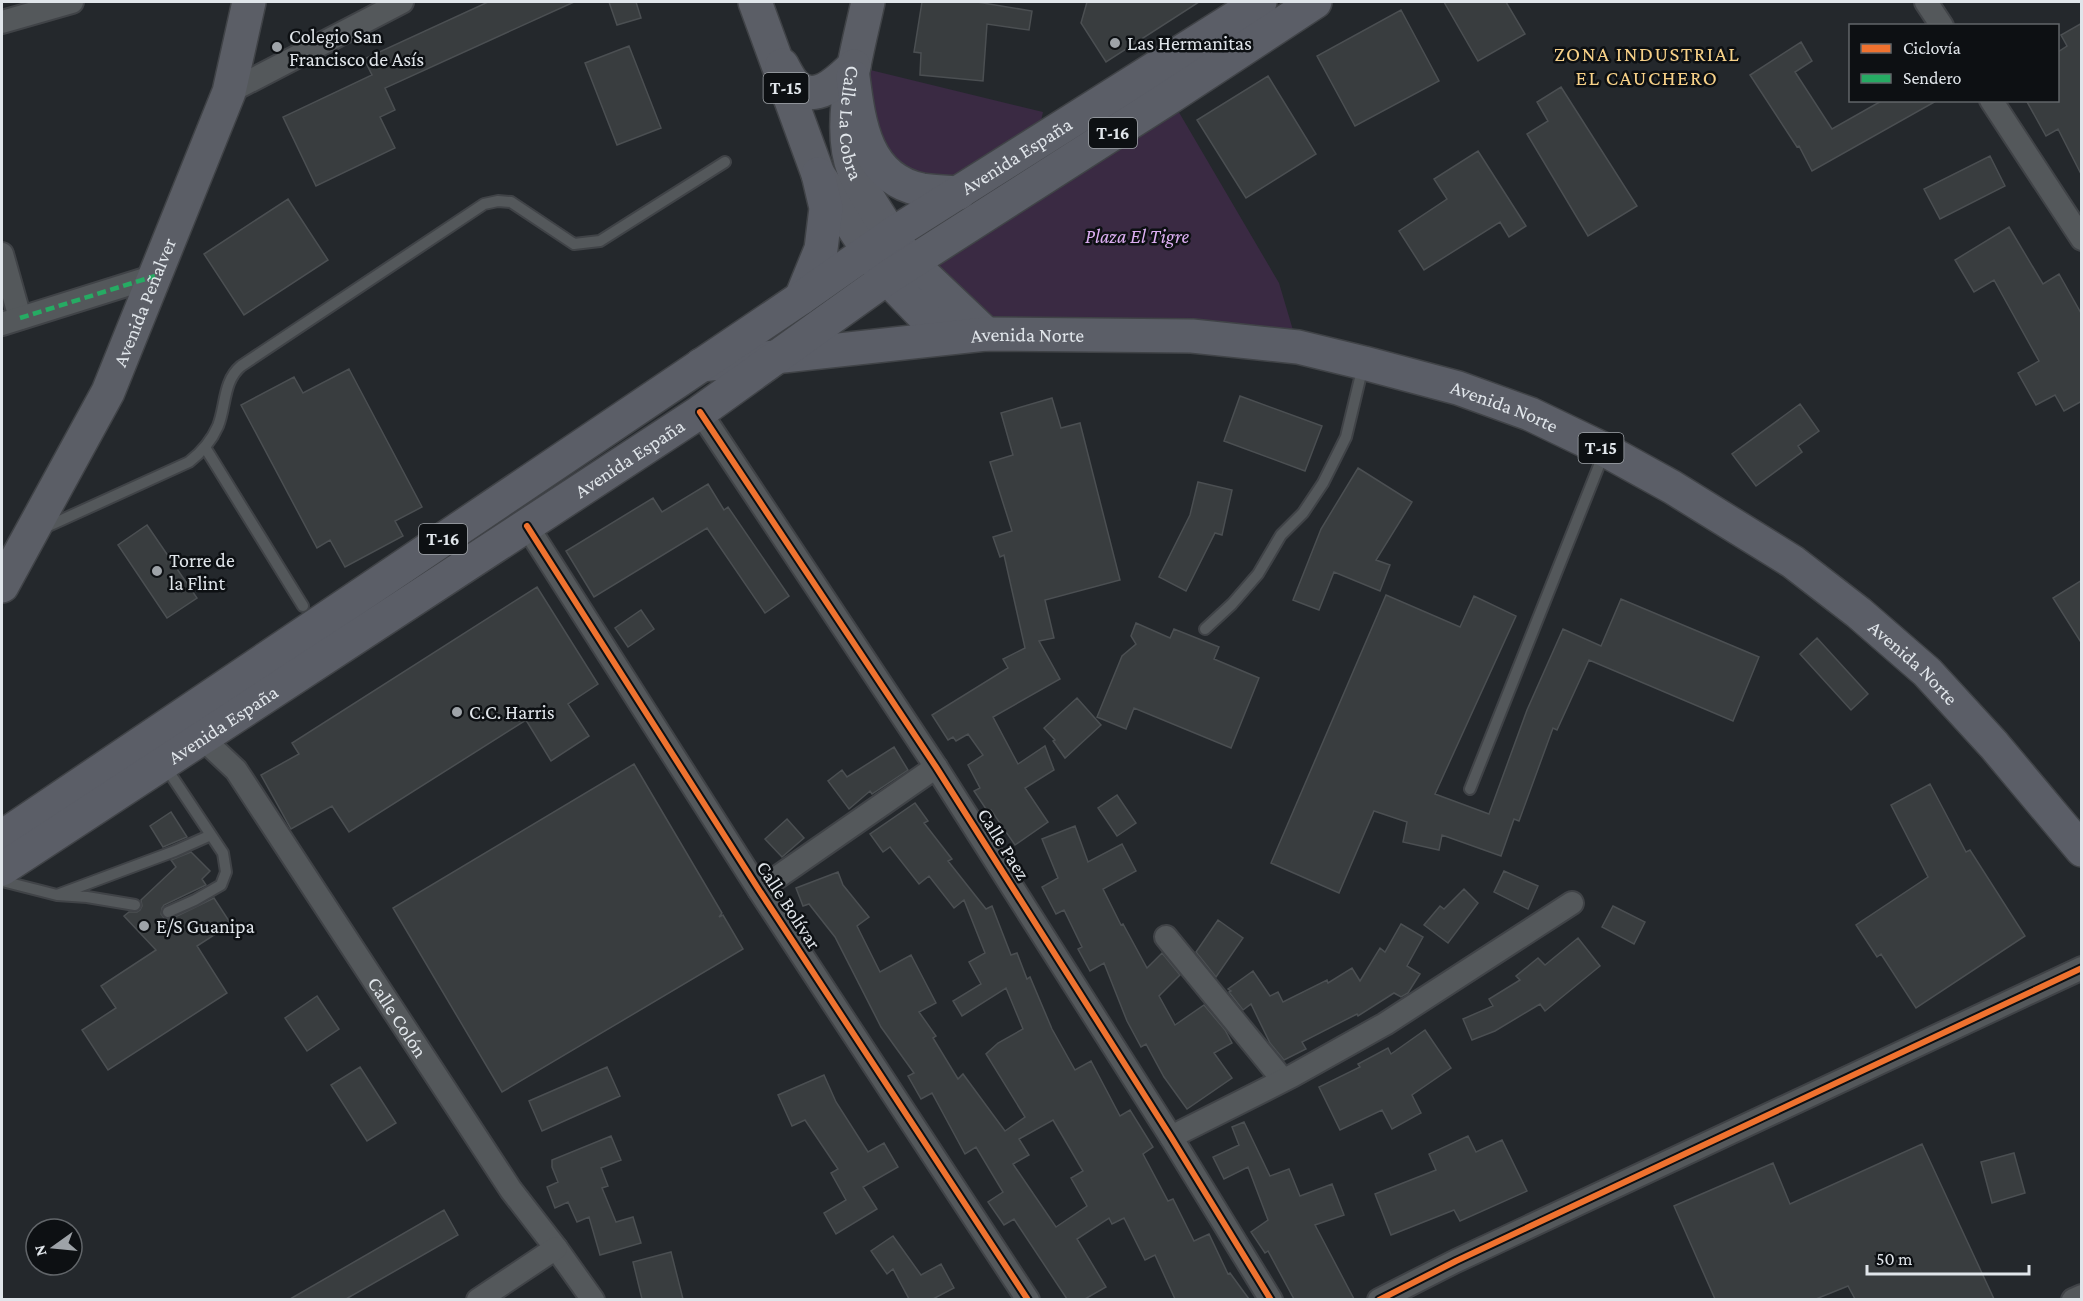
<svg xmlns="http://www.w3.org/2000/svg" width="2083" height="1301" font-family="'Crimson Pro',serif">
  <rect width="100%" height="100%" fill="#24282c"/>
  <path fill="#3a2a43" d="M854,66L1043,112L1036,144L959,193L896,179Z
    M1170,97L1279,283L1298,347L986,334L910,262Z"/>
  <path fill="#393d3f" stroke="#4b4f52" stroke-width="1.5" fill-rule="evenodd" d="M488,2H574L385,88L395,110L380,117L395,148L316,186L283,117L372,75L364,59Z
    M609,2H636L641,18L617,25Z
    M922,2H977L1032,11L1029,30L987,24L983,81L920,75L921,53L914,52Z
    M1087,2H1199L1106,62L1081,23Z
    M1444,2H1506L1525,34L1478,61Z
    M1401,10L1439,81L1355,126L1317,56Z
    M2082,23V176L2058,129L2046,136L2026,100H2058V52L2067,46L2061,35Z
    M1801,42L1812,61L1795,72L1832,129L1883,100H1938L1812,171L1799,146L1797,147L1750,75Z
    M629,46L661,128L617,145L585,63Z
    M1268,76L1316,154L1246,198L1197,120Z
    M1561,87L1637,206L1588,236L1527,134L1548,121L1537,102Z
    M1478,151L1526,226L1509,237L1500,222L1424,270L1399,231L1447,199L1434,179Z
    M1990,156L2005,186L1940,219L1924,189Z
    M288,199L328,260L244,315L204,254Z
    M2009,227L2043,284L2059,274L2082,315V401L2064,411L2055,395L2036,405L2018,373L2039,361L1994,280L1974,292L1955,260Z
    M349,369L422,507L395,521L403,536L345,567L330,540L317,548L241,405L294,377L303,393Z
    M1240,396L1322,426L1305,471L1224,441Z
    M1052,398L1061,428L1080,423L1120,580L1045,600L1054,638L1039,641L1060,679L993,717L1018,764L1045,746L1054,770L1025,788L1048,822L1015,845L991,810L988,812L974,791L980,788L968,765L983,755L968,734L956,741L953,737L948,740L932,715L1008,668L1003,659L1025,648L1004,555L1000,557L993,537L1012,531L990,462L1013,455L1001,413Z
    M1800,404L1819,431L1798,446L1802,452L1756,486L1732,454Z
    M1358,468L1412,502L1376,560L1390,565L1380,591L1334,572L1319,610L1293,600L1321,529Z
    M1198,482L1232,490L1222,535L1215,533L1186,591L1159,577L1190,515Z
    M708,484L724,510L728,507L789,596L765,613L707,528L594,597L566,551L653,498L662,512Z
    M147,525L197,598L167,618L118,545Z
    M2082,580V644L2053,598Z
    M537,587L598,684L568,704L589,736L551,761L526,720L349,832L332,806L291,829L261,775L299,754L292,743Z
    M1386,595L1460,627L1474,596L1516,616L1435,794L1489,814L1527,710L1563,629L1601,646L1621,599L1759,657L1733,721L1589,660L1557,730L1553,728L1519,821L1514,819L1501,856L1442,835L1439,850L1403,842L1407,822L1374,811L1339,893L1271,863Z
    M641,610L654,629L628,647L615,628Z
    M1136,623L1170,638L1174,629L1219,647L1214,659L1259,678L1231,748L1134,708L1126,729L1097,717L1122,656L1136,644L1131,636Z
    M1817,638L1868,694L1851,710L1800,654Z
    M1077,698L1101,725L1065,758L1053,741L1055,740L1044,728Z
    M894,747L908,770L872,794L870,791L849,809L828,781L842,770L847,777Z
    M634,764L722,913L719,917L723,915L743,949L502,1092L393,908Z
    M1930,784L1966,852L1970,850L2025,936L1916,1008L1881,954L1877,957L1856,925L1928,877L1891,805Z
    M1117,795L1136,823L1117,836L1098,808Z
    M915,803L928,821L924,823L952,859L948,861L986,909L992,906L1011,955L1017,953L1027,979L1030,977L1052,1029L1075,1070L1091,1061L1120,1116L1130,1110L1153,1147L1143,1154L1168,1201L1173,1199L1194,1241L1209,1234L1228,1274L1230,1273L1249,1299H1175L1155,1255L1145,1260L1124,1218L1112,1224L1109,1218L1077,1239L1106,1287L1085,1299H1067L1014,1219L1004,1225L988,1202L1003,1192L976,1147L965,1154L932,1093L921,1099L908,1076L914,1073L881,1027L835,937L809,904L803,906L796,888L838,872L843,885L869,917L857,926L880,972L911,955L936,1003L919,1012L936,1036L933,1038L958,1079L963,1074L1005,1131L1025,1117L986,1054L998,1043L1023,1029L1006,988L962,1016L953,1001L981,984L969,962L985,953L964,900L954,908L929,876L919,884L890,847L883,852L870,834ZM1053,1120L1083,1171L1071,1178L1087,1206L1056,1227L1013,1164L1029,1155L1019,1139Z
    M171,812L187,837L163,847L150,826Z
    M787,819L804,838L782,857L765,839Z
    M1075,826L1088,862L1122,844L1136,871L1103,889L1121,925L1123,924L1147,968L1162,953L1180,975L1159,996L1175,1025L1204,1005L1225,1030L1232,1043L1214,1053L1232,1078L1187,1109L1164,1077L1146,1044L1141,1047L1127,1021L1104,963L1090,971L1078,949L1082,947L1064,910L1056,914L1042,887L1058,878L1042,839Z
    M191,852L210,871L202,879L206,885L164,905L162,908L161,914L164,918L171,919L214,898L231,924L197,946L227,993L108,1070L82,1030L116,1008L101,986L156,950L124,916L129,912H137L140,910L142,906L141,900L176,867L171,860Z
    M1504,871L1538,886L1528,909L1494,892Z
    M1464,889L1478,903L1448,943L1424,925L1440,906L1444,909Z
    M1613,906L1645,922L1634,944L1602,927Z
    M1218,920L1243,938L1216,977L1196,952Z
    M1401,924L1423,937L1407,966L1420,974L1408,993L1401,997L1394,993L1358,1016L1357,1014L1302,1042L1306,1049L1284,1060L1270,1043L1251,1004L1243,1010L1229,992L1231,991L1228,989L1253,971L1270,996L1278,992L1283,1002L1327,980L1328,983L1352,968L1360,981L1380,948L1385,952Z
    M1578,938L1600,966L1545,1011L1540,1004L1495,1031L1472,1040L1463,1019L1493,1006L1489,999L1520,980L1516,976L1538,958L1545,965Z
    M317,996L339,1029L307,1051L285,1018Z
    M1425,1030L1451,1068L1412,1095L1421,1113L1392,1129L1382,1110L1340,1130L1319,1087L1360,1067L1358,1064L1388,1048L1391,1054Z
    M360,1067L396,1123L367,1141L331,1085Z
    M607,1067L620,1096L542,1131L529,1101Z
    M824,1075L836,1102L868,1152L884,1143L898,1167L863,1187L877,1209L836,1234L824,1213L846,1200L831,1173L838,1169L805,1120L792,1126L778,1095Z
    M1244,1122L1270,1176L1289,1169L1300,1196L1332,1184L1344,1215L1315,1225L1354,1299H1294L1268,1251L1265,1253L1251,1232L1268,1220L1248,1167L1224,1179L1213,1157L1239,1145L1232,1127Z
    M611,1136L621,1160L601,1168L608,1186L602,1188L616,1222L633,1217L641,1243L600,1255L589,1217L577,1222L568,1202L555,1208L547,1187L558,1182L552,1167V1160Z
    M1468,1136L1476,1152L1502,1140L1527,1191L1460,1221L1454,1210L1391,1235L1375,1194L1436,1170L1429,1154Z
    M1922,1144L1994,1299H1855L1848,1286L1816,1299H1715L1674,1206L1773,1163L1790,1204Z
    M2014,1153L2025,1193L1992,1203L1981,1162Z
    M444,1210L458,1235L346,1299H290Z
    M893,1236L921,1275L941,1264L954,1288L933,1299H909L893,1269L887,1274L871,1251Z
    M671,1252L683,1299H642L633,1262Z"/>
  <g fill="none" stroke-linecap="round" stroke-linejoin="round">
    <defs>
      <path id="service" d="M206,449L303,606
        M44,528L189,462C202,452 211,442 218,426C226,406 223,381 241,366L484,204L498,201L511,202L574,244L600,241L725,162
        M1205,629L1232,604L1258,574L1281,535L1303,513L1323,483L1346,437L1363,366
        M165,766L223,853L226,872L221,885L195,900L168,912
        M1470,789L1604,453
        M2,881L57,895L87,897L135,905
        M57,895L175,851L211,835"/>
      <g id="minor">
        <path d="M1926,2L1942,26"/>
        <path d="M2,22L72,2"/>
        <path d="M229,92L402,2"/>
        <path d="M1991,100L2082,239"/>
        <path d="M2,254L20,318"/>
        <path d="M2,324L155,276"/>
        <path d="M700,412L936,767L1171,1137L1271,1300"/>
        <path d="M527,526L759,890L1028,1300"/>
        <path id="s1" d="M202,738L236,770L511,1190L556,1248L593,1300"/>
        <path d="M759,890L936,767"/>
        <path d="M1166,937L1283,1080"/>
        <path d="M1171,1137L1292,1076L1385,1024L1572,903"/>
        <path d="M478,1300L556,1248"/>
        <path d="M1379,1300L1456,1261L2082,968"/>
        <path d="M2073,1300L2082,1296"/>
      </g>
      <g id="primary">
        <path d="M755,2L818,174L868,250"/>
        <path id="s2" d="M868,2C858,49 835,125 854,171C863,193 879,214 891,235"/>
        <path d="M782,65C786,72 790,81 796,86C817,104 839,80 854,66"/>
        <path id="s3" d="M2,586L108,392L229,92L249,2"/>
      </g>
      <g id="trunk">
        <path d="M853,77C859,124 866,179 922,190C934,192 947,192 959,193"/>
        <path d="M899,246L910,262L986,334"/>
        <path d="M874,259L887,278L945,338"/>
        <path d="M801,298L821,249L826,208L818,174"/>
        <path id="s4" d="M701,365L986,334L1192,336L1298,347L1364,363L1458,388L1530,414L1605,450L1672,487L1793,562L1859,613L1927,672L1994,745L2082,850"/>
        <path id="s5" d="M2,837L801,298L891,235L1260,2"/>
        <path id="s6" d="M2,869L700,412L887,278L1170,97L1315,2"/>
      </g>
    </defs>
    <use href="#service" stroke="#404347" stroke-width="14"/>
    <use href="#minor" stroke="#404347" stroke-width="26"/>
    <use href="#primary" stroke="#404347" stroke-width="36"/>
    <use href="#trunk" stroke="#404347" stroke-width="36"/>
    <use href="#service" stroke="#54585b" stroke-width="10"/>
    <use href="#minor" stroke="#54585b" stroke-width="22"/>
    <use href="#primary" stroke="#5b5e66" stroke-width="33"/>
    <use href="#trunk" stroke="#5b5e67" stroke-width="33"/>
    <path stroke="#26ab63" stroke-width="4.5" stroke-dasharray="9 4.5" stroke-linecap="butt" d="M20,318L155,276"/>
    <defs>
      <path id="cycleway" d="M700,412L936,767L1171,1137L1271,1300
        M527,526L759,890L1028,1300
        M1379,1300L1456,1261L2082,968"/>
    </defs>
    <use href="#cycleway" stroke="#0d1013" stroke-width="10"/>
    <use href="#cycleway" stroke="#ef722f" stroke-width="6"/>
  </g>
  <g fill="#9ea3a8" stroke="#0d1013" stroke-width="2">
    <circle cx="1115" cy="43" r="6"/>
    <circle cx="277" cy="47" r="6"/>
    <circle cx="157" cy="571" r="6"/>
    <circle cx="457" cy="712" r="6"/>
    <circle cx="144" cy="926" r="6"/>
  </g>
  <g text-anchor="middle" stroke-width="5" stroke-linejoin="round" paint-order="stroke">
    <g fill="#0d1013" stroke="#a1a5aa" stroke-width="1.5">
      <rect x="763.5" y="73" width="45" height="30" rx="4.5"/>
      <rect x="1089" y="118" width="48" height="30" rx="4.5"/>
      <rect x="1578.5" y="433" width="45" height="30" rx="4.5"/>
      <rect x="419" y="524" width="48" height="30" rx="4.5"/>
    </g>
    <g font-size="18" font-weight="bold" fill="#e0e5ea">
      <text x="786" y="94">T-15</text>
      <text x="1113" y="139">T-16</text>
      <text x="1601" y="454">T-15</text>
      <text x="443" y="545">T-16</text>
    </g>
    <g font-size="20" fill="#e0e5ea" stroke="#0d1013" text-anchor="start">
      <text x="289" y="43">Colegio San<tspan x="289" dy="23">Francisco de Asís</tspan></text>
      <text x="1127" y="50">Las Hermanitas</text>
      <text x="169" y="567">Torre de<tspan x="169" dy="23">la Flint</tspan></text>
      <text x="469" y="719">C.C. Harris</text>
      <text x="156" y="933">E/S Guanipa</text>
    </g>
    <g font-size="20" fill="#e0e5ea" stroke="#0d1013">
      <text dy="7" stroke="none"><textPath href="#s2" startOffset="123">Calle La Cobra</textPath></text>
      <text dy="7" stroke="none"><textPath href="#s5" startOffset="1222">Avenida España</textPath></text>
      <text dy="7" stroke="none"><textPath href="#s3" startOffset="318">Avenida Peñalver</textPath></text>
      <text dy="7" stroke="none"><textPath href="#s4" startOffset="328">Avenida Norte</textPath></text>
      <text dy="7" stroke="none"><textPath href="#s4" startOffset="814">Avenida Norte</textPath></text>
      <text dy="7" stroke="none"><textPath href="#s6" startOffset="750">Avenida España</textPath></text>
      <text dy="7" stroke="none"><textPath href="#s4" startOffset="1300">Avenida Norte</textPath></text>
      <text dy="7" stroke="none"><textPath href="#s6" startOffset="264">Avenida España</textPath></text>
      <text transform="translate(1004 844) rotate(58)" y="7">Calle Paez</text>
      <text transform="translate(789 905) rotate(57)" y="7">Calle Bolívar</text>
      <text dy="7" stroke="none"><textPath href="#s1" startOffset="342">Calle Colón</textPath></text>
    </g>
    <g font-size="20" font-style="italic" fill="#dcaef2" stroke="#0d1013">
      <text x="1137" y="243">Plaza El Tigre</text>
    </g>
    <g font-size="21" letter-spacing="1.5" fill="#f7d188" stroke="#0d1013">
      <text x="1647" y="61">ZONA INDUSTRIAL<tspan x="1647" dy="24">EL CAUCHERO</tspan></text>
    </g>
  </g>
  <rect width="2083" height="1301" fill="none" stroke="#e0e5ea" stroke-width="6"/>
  <rect x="1849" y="24" width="210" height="78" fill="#0d1013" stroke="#616569" stroke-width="1.5"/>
  <rect x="1861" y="44" width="30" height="9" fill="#ef722f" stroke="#616569" stroke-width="1.5"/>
  <text x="1903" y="54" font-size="18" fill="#e0e5ea">Ciclovía</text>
  <rect x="1861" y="74" width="30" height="9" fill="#26ab63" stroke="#616569" stroke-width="1.5"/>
  <text x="1903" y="84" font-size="18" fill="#e0e5ea">Sendero</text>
  <g transform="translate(54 1247) rotate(255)"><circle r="28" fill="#0d1013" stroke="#616569" stroke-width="1.5"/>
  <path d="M0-4.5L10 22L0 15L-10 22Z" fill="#9ea3a8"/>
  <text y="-9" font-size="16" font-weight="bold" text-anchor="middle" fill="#e0e5ea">N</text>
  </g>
  <path d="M1867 1265v9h162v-9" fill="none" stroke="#e0e5ea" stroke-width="3"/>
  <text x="1876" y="1265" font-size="18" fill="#e0e5ea" stroke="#0d1013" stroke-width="4.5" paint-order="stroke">50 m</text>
</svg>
